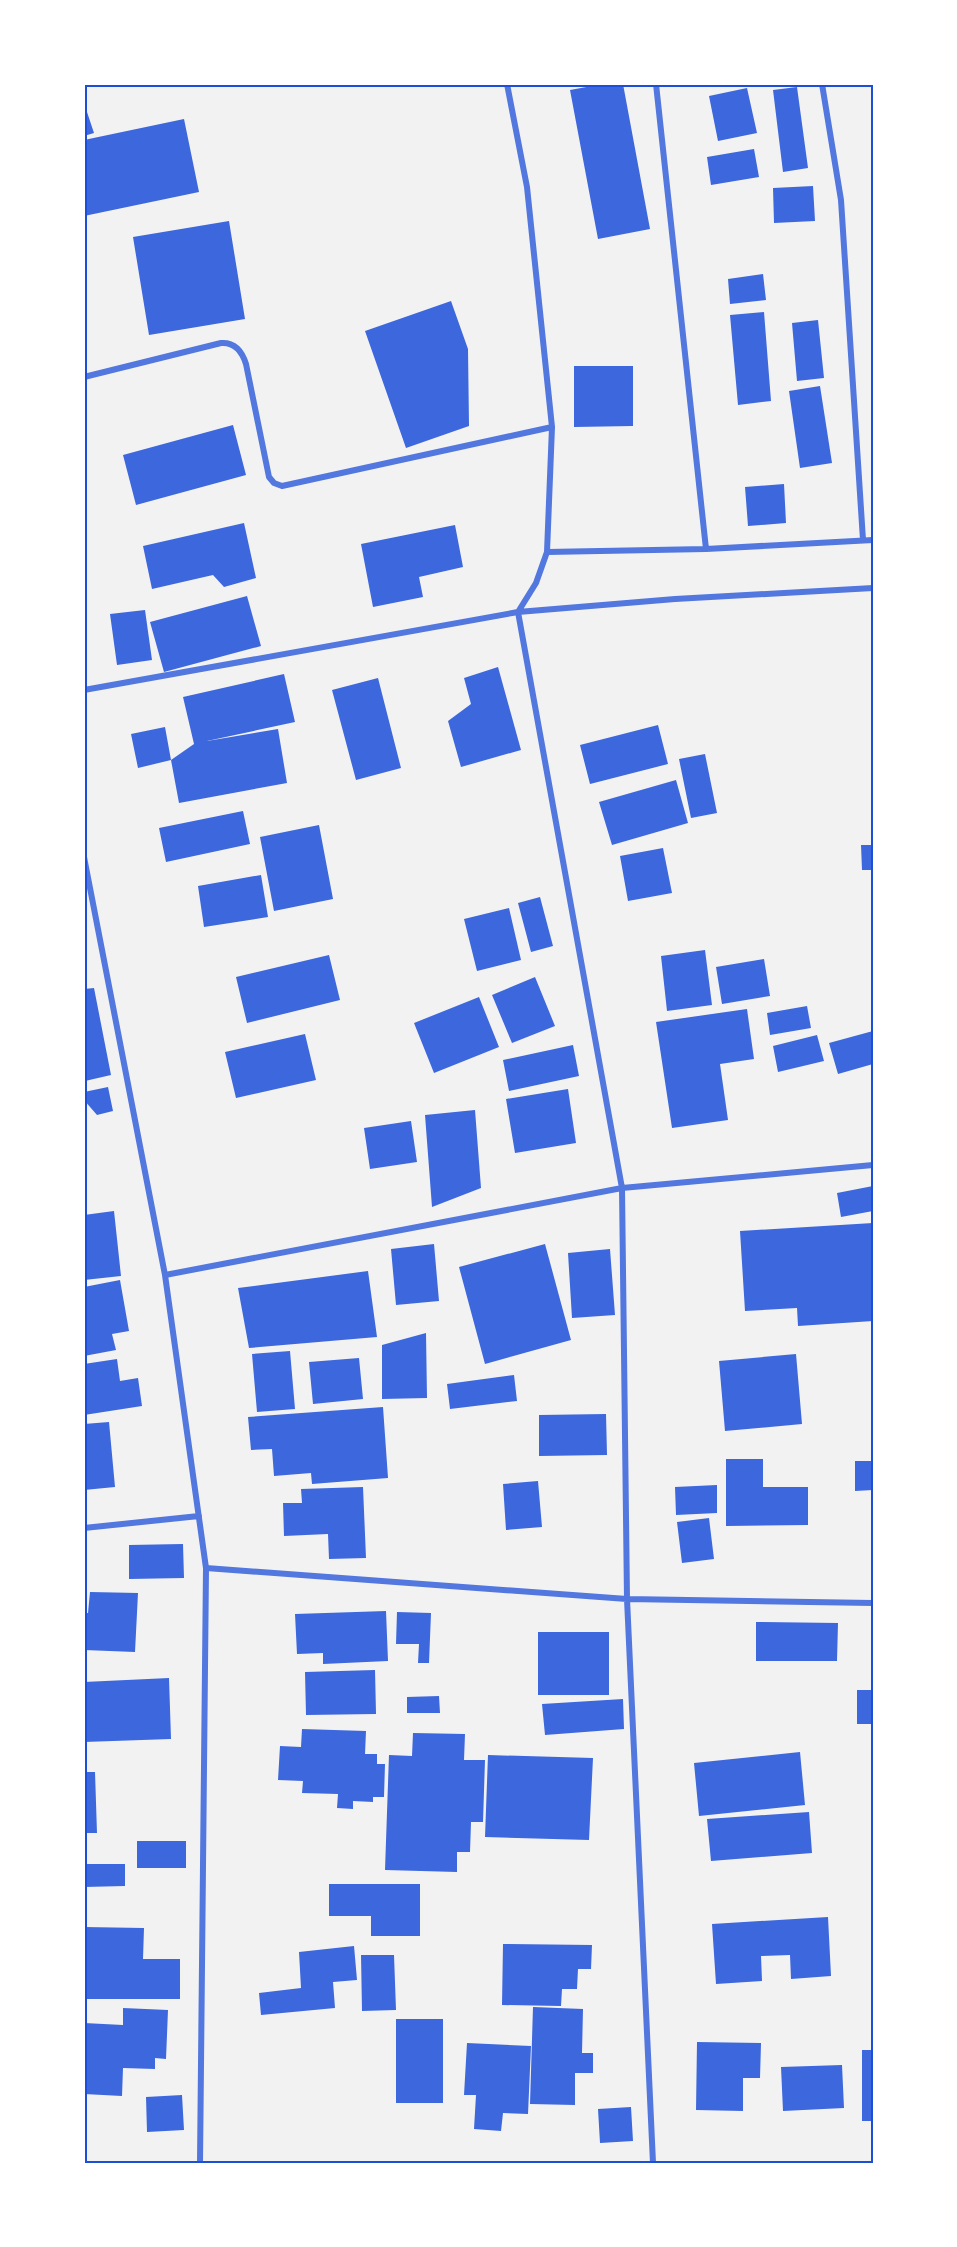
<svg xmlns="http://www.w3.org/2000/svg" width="957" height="2247" font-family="Raleway,sans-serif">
  <rect width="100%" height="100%" fill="#f2f2f2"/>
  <path fill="#3d67dc" d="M603,84H623L650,229L598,239L570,90Z
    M797,87L808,168L783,172L773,90Z
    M747,88L757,133L718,141L709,96Z
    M84,103L94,133L84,136Z
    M184,119L199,192L84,216V140Z
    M754,149L759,177L711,185L707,157Z
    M813,186L815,221L774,223L773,188Z
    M229,221L245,319L149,335L133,237Z
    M763,274L766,300L730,304L728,279Z
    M451,301L468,349L469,426L406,448L365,331Z
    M764,312L771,401L738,405L730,315Z
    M818,320L824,378L797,381L792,323Z
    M574,366H633V426L574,427Z
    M820,386L832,463L800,468L789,391Z
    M233,425L246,475L136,505L123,455Z
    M784,484L786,523L748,526L745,487Z
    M244,523L256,578L224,587L213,575L152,589L143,546Z
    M455,525L463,567L419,577L423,597L373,607L361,544Z
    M247,596L261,646L164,672L150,622Z
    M145,610L152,660L117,665L110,614Z
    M498,667L521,750L461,767L448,721L471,704L464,678Z
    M284,674L295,722L207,741L278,729L287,783L179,803L171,760L138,768L131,734L165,727L171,760L194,744L183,697Z
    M378,678L401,768L356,780L332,690Z
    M658,725L668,764L590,784L580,745Z
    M705,754L717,813L691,818L679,759Z
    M676,780L688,823L612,845L599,802Z
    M243,811L250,844L166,862L159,828Z
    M319,825L333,899L274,911L260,837Z
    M861,845H873V870H862Z
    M663,848L672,893L628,901L620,856Z
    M261,875L268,917L204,927L198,886Z
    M540,897L553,946L531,952L518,903Z
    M509,908L521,960L477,971L464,919Z
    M705,950L712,1005L667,1011L661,956Z
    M329,955L340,1000L247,1023L236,977Z
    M764,959L770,996L722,1004L716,967Z
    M535,977L555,1026L512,1043L492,995Z
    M94,988L111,1075L85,1081L84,989Z
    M479,997L499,1047L434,1073L414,1023Z
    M807,1006L811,1028L770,1035L767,1013Z
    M747,1009L754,1059L720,1064L728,1120L672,1128L656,1022Z
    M873,1031V1064L838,1074L829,1043Z
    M305,1034L316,1080L236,1098L225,1052Z
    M817,1035L824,1061L778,1072L773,1046Z
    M573,1045L579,1076L509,1091L503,1060Z
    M108,1087L113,1111L97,1115L84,1100V1092Z
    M568,1089L576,1143L515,1153L506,1099Z
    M475,1110L481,1188L432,1207L425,1115Z
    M411,1121L417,1162L370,1169L364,1128Z
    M873,1186V1211L841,1217L837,1193Z
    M114,1211L121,1276L84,1280V1215Z
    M873,1223V1321L798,1326L797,1308L745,1311L740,1231Z
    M434,1244L439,1301L396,1305L391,1249Z
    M545,1244L571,1340L485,1364L459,1267Z
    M610,1249L615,1315L572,1318L568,1253Z
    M368,1271L377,1337L249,1348L238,1288Z
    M120,1280L129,1331L112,1334L116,1350L84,1356V1287Z
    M426,1333L427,1398L382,1399V1345Z
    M290,1351L295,1409L257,1412L252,1354Z
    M796,1354L802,1424L725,1431L719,1361Z
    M359,1358L363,1399L313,1404L309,1362Z
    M117,1359L120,1381L138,1378L142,1406L84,1415V1364Z
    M514,1375L517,1401L450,1409L447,1384Z
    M383,1407L388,1478L312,1484L311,1473L274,1476L272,1449L251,1450L248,1417Z
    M606,1414L607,1455L539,1456V1415Z
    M109,1422L115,1487L84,1490V1424Z
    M726,1459H763V1487H808V1525L726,1526Z
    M855,1461H873V1490L855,1491Z
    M538,1481L542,1527L506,1530L503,1484Z
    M717,1485V1513L676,1515L675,1487Z
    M363,1487L366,1558L329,1559L328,1534L284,1536L283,1503H302L301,1489Z
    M709,1518L714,1559L682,1563L677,1522Z
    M183,1544L184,1578L129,1579V1545Z
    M90,1592L138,1593L135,1652L84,1650V1613H88Z
    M386,1611L388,1661L323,1664V1653L297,1654L295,1614Z
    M397,1612L431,1613L429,1663H418L419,1644H396Z
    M756,1622L838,1623L837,1661H756Z
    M538,1632H609V1695H538Z
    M375,1670L376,1714L306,1715L305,1672Z
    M169,1678L171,1739L84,1742V1682Z
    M857,1690H873V1724H857Z
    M439,1696L440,1713H407V1697Z
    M623,1699L624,1729L545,1735L542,1704Z
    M302,1729L366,1731L365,1754H377V1764H385L384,1797H373V1802L353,1801V1809L337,1808L338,1794L302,1793L303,1781L278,1780L280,1746L301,1747Z
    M413,1733L465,1734L464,1760H485L483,1822H471L470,1852H457V1872L385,1870L389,1755L412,1756Z
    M800,1752L805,1805L699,1816L694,1763Z
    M488,1755L593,1758L589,1840L485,1837Z
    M84,1772H95L97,1833H84Z
    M809,1812L812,1853L711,1861L707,1819Z
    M137,1841H186V1868H137Z
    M84,1864H125V1886L84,1887Z
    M329,1884H420V1936H371V1916H329Z
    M828,1917L831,1976L791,1979L790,1955L761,1956L762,1981L716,1984L712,1924Z
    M84,1927L144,1928L143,1959H180V1999H84Z
    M503,1944L592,1945L591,1969H578L577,1989H562L561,2006L502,2005Z
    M354,1946L357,1980L333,1982L335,2008L261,2015L259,1993L301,1988L299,1952Z
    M361,1955H394L396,2010L362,2011Z
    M533,2007L583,2009L582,2053H593V2073H575V2105L530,2104Z
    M123,2008L168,2010L166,2059L155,2058V2069L123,2068L122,2096L84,2094V2023L123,2025Z
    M396,2019H443V2103H396Z
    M697,2042L761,2043L760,2078H743V2111L696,2110Z
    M467,2043L531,2046L528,2114L503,2113L501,2131L474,2129L476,2095H464Z
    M862,2050H873V2121H862Z
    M842,2065L844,2108L783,2111L781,2067Z
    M182,2095L184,2130L147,2132L146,2097Z
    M631,2107L633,2141L600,2143L598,2109Z"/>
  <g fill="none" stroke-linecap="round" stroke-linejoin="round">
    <path stroke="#5277de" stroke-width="6" d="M507,84L527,187L552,427L547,552L536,583L518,612
      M656,84L706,549
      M822,84L841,200L863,540
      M84,377L221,343C235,342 242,351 246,364L269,477L274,483L282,486L552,427
      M547,552L706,549L873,540
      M518,612L675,599L873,588
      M84,690L518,612L622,1188L627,1599L653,2163
      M84,857L165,1275L206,1568L200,2163
      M165,1275L622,1188L873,1165
      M84,1528L199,1516
      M206,1568L627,1599L873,1603"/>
  </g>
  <rect width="957" height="2247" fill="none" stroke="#ffffff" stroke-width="171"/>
  <rect x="86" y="86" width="786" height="2076" fill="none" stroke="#1d4ed8" stroke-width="2"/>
</svg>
